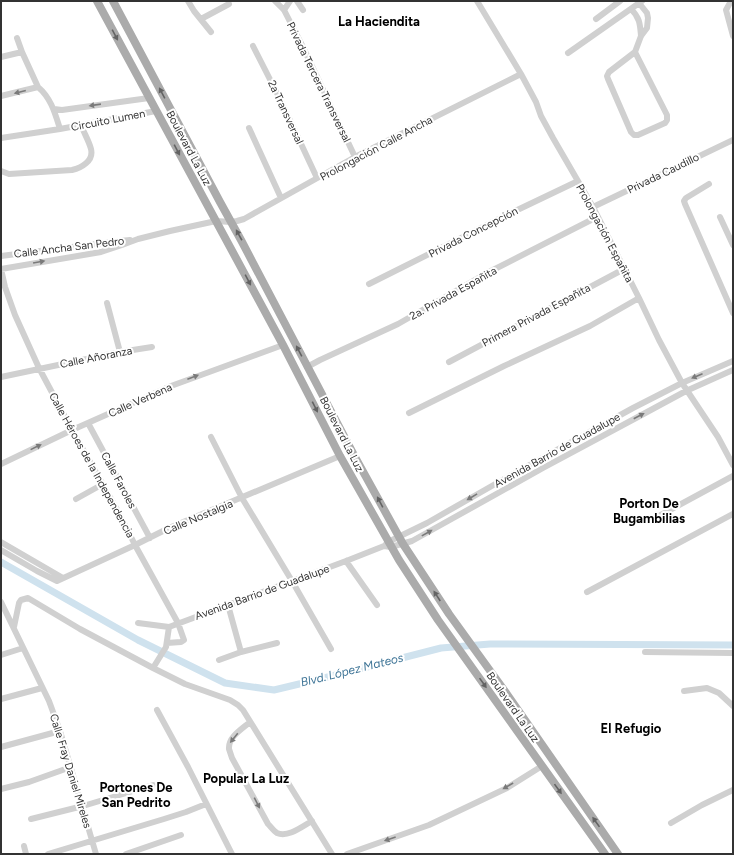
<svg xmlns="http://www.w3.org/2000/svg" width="734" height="855" font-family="Figtree,sans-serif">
  <rect width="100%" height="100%" fill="#fff"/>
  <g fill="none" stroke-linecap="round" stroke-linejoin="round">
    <path stroke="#cfe2ee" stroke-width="7" d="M1,562L138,640L225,683L274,690L320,679L441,648L490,644L733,645"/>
    <path stroke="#d0d0d0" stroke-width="6" d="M188,1L194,11L211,32
      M275,1L284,10L302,45L355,157
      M297,1L303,10
      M477,1L521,74L536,102L541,116L553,138L593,207L639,298L659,340L682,383L718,437L733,465
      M731,1L726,10L733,36
      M631,9C640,18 640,24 641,36
      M284,10L290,1
      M201,19L229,4
      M596,19L620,1
      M17,38L22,52L38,87C51,98 55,113 60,129
      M253,46L281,101L317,178
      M635,52L667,115V120L665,123L638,135H634L631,132L608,79L607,76L609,72L635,52L641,36L647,28L648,18L647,13L639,3
      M568,53L642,1
      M1,57L22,52
      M1,96L38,87
      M54,109L62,110L149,98
      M249,128L281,198
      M1,138L60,129L156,111
      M1,171L9,174L72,170C81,168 94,161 91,149C89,141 84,133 81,125
      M709,184L686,198L684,201L685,204L733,313
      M593,207L733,140
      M720,217L733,245
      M1,256L111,242L130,240
      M1,269L101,252L122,245L138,239L170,231L216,221L231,222L237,221L244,219L355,157L521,74
      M1,269L5,287L15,315L39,368L72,430L119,513L135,545L178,623L184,640L181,642L167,643
      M369,284L511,213L578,181
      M107,303L120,352
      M449,362L624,269
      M307,367L320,360L398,324L487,273L597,217
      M1,377L120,352L152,347
      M409,413L504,366L590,326L639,298
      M88,423L150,538
      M211,437L242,498L292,581L331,649
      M1,464L72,430L171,386L283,345
      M76,499L103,484
      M657,517L733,476
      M1,542L63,578
      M386,544L388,542L427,523L497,483L633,408L682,383L733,361
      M1,550L37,571L57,581L135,545L169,528L340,456
      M346,561L377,605
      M587,592L733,514
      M1,602L49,701L60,731L96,854
      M228,605L241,652
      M138,623L169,627L346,561L384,546L391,547L412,541L543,468L636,418L686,391L733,370
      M14,627L19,603L21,600L28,598L80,629L153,668L185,684L230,700L238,705L243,710L332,854
      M645,652L733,653
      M1,655L23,648
      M219,660L241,652L277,643
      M153,668L166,647L169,627
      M684,691L707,688L719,693L733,706
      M1,699L42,688
      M157,710L188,767L232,854
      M250,722C242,729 228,737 229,749C230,752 231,755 232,758L268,824C271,827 274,831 277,833C288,838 303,826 312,821
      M1,747L60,731
      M1,789L29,782L71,767
      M31,819L83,806L153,785
      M671,823L702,805L733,790
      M24,846L26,854
      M48,854L164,819L186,812L206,804
      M126,854L181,835
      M347,854L429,825L507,788L542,766"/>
    <path stroke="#ababab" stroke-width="8" d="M97,1L283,345L340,456L399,560L438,620L605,854
      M113,1L220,202L241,240L355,457L403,544L449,614L504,690L618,854"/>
  </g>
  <defs><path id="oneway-solid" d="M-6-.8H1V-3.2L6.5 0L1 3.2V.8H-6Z"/></defs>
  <g fill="#636363">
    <use href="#oneway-solid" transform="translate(115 35) rotate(62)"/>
    <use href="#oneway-solid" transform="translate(162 93) rotate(-118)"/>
    <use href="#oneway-solid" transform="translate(177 150) rotate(62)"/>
    <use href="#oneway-solid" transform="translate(239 235) rotate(-119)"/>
    <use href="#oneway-solid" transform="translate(248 280) rotate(62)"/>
    <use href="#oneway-solid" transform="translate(299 351) rotate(-118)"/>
    <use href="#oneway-solid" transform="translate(315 407) rotate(63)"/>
    <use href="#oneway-solid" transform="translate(380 502) rotate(-118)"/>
    <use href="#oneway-solid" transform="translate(437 596) rotate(-123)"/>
    <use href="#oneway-solid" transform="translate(483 683) rotate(55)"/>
    <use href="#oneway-solid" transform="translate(558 789) rotate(54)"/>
    <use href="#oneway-solid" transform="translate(596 822) rotate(-125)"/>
  </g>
  <g fill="#7a7a7a">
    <use href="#oneway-solid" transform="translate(20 92) rotate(166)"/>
    <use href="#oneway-solid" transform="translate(95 105) rotate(172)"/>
    <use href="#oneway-solid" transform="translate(39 262) rotate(-10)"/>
    <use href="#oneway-solid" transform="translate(697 376) rotate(157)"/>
    <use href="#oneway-solid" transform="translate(193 377) rotate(-21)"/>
    <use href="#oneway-solid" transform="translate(639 416) rotate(-28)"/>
    <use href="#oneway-solid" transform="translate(36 447) rotate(-26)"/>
    <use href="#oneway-solid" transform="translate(472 497) rotate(149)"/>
    <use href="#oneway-solid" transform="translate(427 533) rotate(-29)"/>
    <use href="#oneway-solid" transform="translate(234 738) rotate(129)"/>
    <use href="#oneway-solid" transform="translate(508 786) rotate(150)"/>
    <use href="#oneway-solid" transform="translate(257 803) rotate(63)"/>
    <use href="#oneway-solid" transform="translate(390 839) rotate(161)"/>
  </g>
  <g text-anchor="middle" stroke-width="4" stroke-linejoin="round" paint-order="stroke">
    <g font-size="11" fill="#333" stroke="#fff">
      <text transform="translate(319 82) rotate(64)" y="4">Privada Tercera Transversal</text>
      <text transform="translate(286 112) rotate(65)" y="4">2a Transversal</text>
      <text transform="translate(108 120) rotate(-11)" y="4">Circuito Lumen</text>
      <text transform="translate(189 148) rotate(62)" y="4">Boulevard La Luz</text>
      <text transform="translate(376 148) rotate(-28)" y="4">Prolongación Calle Ancha</text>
      <text transform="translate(663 173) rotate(-26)" y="4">Privada Caudillo</text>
      <text transform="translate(473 232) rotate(-27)" y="4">Privada Concepción</text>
      <text transform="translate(605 233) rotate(62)" y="4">Prolongación Españita</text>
      <text transform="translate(69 247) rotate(-7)" y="4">Calle Ancha San Pedro</text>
      <text transform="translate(453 293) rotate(-29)" y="4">2a. Privada Españita</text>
      <text transform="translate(536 315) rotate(-28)" y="4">Primera Privada Españita</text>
      <text transform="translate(96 357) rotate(-11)" y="4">Calle Añoranza</text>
      <text transform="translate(140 400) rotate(-24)" y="4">Calle Verbena</text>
      <text transform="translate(342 434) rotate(63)" y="4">Boulevard La Luz</text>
      <text transform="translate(557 450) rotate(-29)" y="4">Avenida Barrio de Guadalupe</text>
      <text transform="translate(92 465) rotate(61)" y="4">Calle Héroes de la Independencia</text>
      <text transform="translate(119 480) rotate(62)" y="4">Calle Faroles</text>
      <text transform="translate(198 517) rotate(-23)" y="4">Calle Nostalgia</text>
      <text transform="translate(262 592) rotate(-20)" y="4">Avenida Barrio de Guadalupe</text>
      <text transform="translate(513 707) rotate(55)" y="4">Boulevard La Luz</text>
      <text transform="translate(71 771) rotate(73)" y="4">Calle Fray Daniel Mireles</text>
    </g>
    <g font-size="12" font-style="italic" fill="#3f7597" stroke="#fff">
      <text transform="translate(352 670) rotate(-14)" y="4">Blvd. López Mateos</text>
    </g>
    <g font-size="13" font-weight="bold" fill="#000" stroke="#fff">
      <text x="379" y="26">La Haciendita</text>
      <text x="649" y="508">Porton De<tspan x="649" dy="15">Bugambilias</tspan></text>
      <text x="631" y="733">El Refugio</text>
      <text x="246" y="783">Popular La Luz</text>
      <text x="136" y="792">Portones De<tspan x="136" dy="15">San Pedrito</tspan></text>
    </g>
  </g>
  <rect width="734" height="855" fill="none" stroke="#333333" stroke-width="4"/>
</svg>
